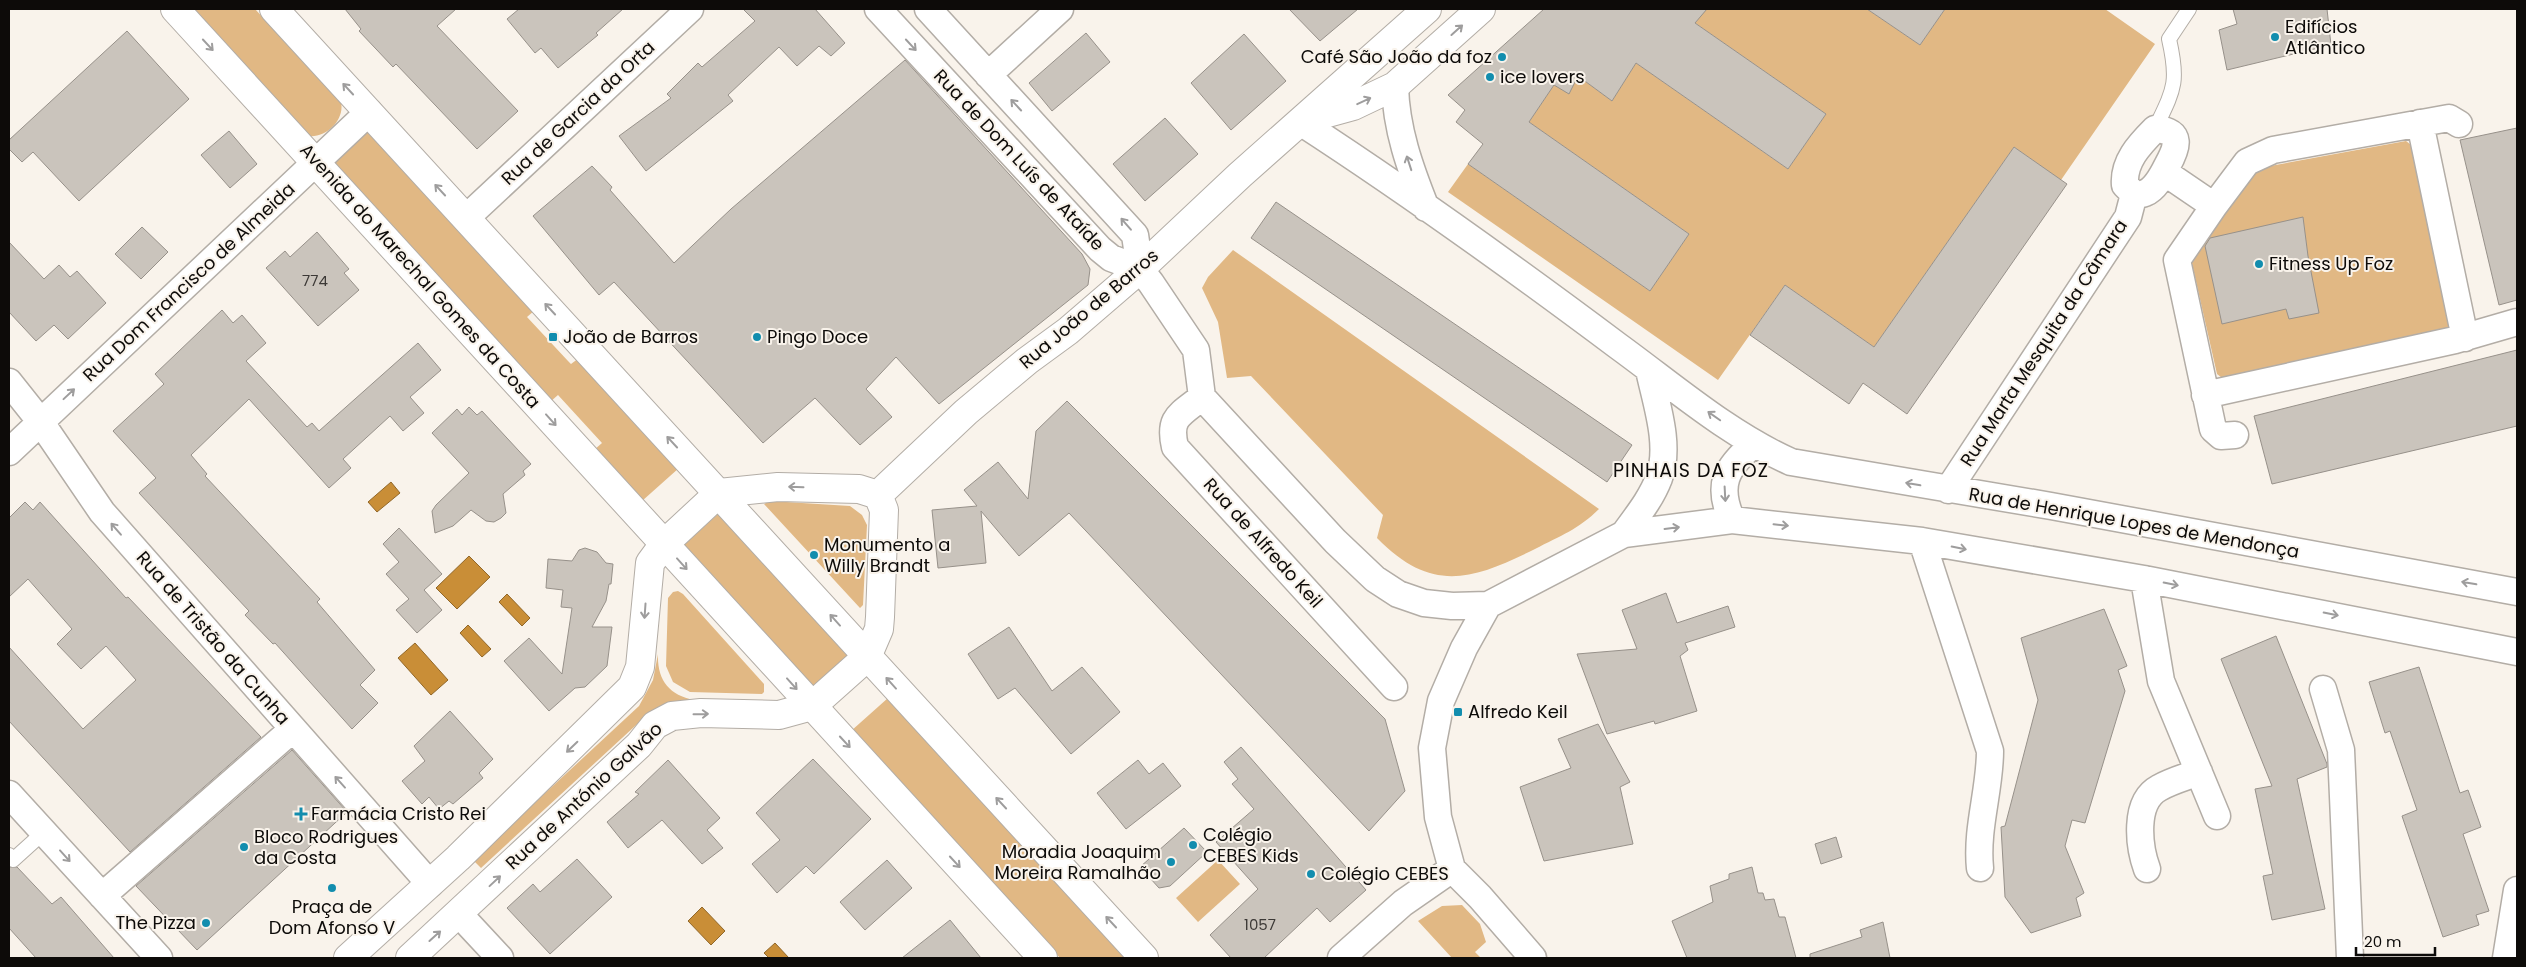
<svg xmlns="http://www.w3.org/2000/svg" width="2526" height="967" font-family="Poppins,sans-serif">
  <rect width="100%" height="100%" fill="#f9f3eb"/>
  <path fill="#e1b884" d="M192,9H255L341,102C345,120 326,138 309,136Z
    M1705,9H1867L1920,45L1945,9H2105L2155,44L2061,180L2014,147L1874,347L1785,285L1718,380L1448,192L1468,164L1650,291L1689,234L1529,122L1554,85L1569,93L1578,76L1612,101L1636,63L1788,169L1826,114L1695,23Z
    M365,133H368L535,310L527,317L568,361L571,364L579,358L679,468L642,501L594,450L602,443L558,395L550,402L346,179L333,161Z
    M2406,141L2415,148L2453,326L2440,334L2226,381L2217,374L2190,255L2254,169Z
    M1233,250L1599,509C1579,529 1560,536 1535,549C1472,580 1432,594 1377,538L1383,515L1251,376L1227,378L1218,322L1202,288L1208,277Z
    M770,501L850,506L862,515L867,525L863,605L860,608L764,504Z
    M720,512L849,655L813,688L683,546Z
    M678,591L683,594L764,684V692L762,694L690,692L673,682L666,666L668,598L673,592Z
    M658,654C657,680 669,695 694,700L675,703L647,715L481,868L473,860L639,706L653,680Z
    M888,698L1127,958H1060L851,731Z
    M1218,860L1240,884L1198,922L1176,898Z
    M1462,905L1480,924L1486,942L1475,952L1481,958H1452L1418,921L1442,906Z"/>
  <path fill="#c98e37" stroke="#916729" d="M391,482L400,493L377,512L368,502Z
    M469,556L490,577L457,609L436,588Z
    M507,594L530,618L522,626L499,602Z
    M468,625L491,649L482,657L460,633Z
    M415,643L448,680L431,695L398,658Z
    M702,907L725,931L711,945L688,921Z
    M775,943L789,958H769L764,953Z"/>
  <path fill="#cac4bc" stroke="#97918a" d="M345,9H456L437,26L518,111L477,149L396,64L393,67L359,31L361,29Z
    M519,9H623L596,33L598,35L558,68L541,48L535,53L507,19Z
    M743,9H815L845,43L831,56L819,46L797,66L779,47L728,95L733,101L646,171L619,136L671,98L667,94L698,63L702,67L755,21Z
    M1289,9H1358L1320,41Z
    M1544,9H1707L1695,23L1826,114L1788,169L1636,63L1612,101L1578,76L1569,94L1554,85L1529,122L1689,234L1650,291L1468,164L1483,144L1456,122L1465,110L1448,95Z
    M1867,9H1945L1920,45Z
    M2233,9H2327L2331,45L2227,70L2219,30L2237,24Z
    M127,31L189,99L79,201L33,152L22,162L9,149V140Z
    M1086,33L1110,62L1052,111L1029,83Z
    M1244,34L1286,81L1231,130L1191,83Z
    M905,60L1082,254L1090,269L1088,285L939,404L896,357L866,389L892,417L860,445L815,398L763,443L614,282L599,295L533,216L592,166L612,187L610,190L674,263L731,209Z
    M1165,118L1198,154L1145,201L1113,164Z
    M2517,128V300L2499,305L2460,140Z
    M229,131L257,164L230,188L201,155Z
    M2014,147L2067,184L1907,414L1863,383L1849,404L1750,335L1785,285L1874,347Z
    M1276,202L1632,445L1607,482L1251,238Z
    M2303,217L2308,256L2319,313L2289,319L2286,309L2222,324L2205,246L2210,238Z
    M142,227L168,252L141,279L115,254Z
    M317,232L349,269L344,273L359,290L318,326L266,268L285,251L290,257Z
    M9,242L44,279L59,265L70,277L77,271L106,303L68,339L54,325L36,341L9,312Z
    M222,310L233,323L242,315L266,343L246,361L307,427L312,423L319,431L418,343L441,370L410,397L424,413L403,431L390,416L343,459L351,468L329,488L249,399L191,455L207,474L205,476L320,599L317,602L375,670L360,685L378,703L352,729L275,643L273,644L245,615L249,611L139,493L156,478L113,431L164,384L155,374Z
    M2517,350V426L2272,484L2254,416Z
    M1067,401L1385,719L1405,791L1369,831L1069,513L1019,556L981,511L986,563L938,568L932,510L977,506L964,490L998,462L1028,499L1036,431Z
    M469,407L477,415L482,411L531,464L523,471L525,475L503,494L506,513L501,518L494,522L486,521L471,510L453,526L435,533L432,511L436,505L469,473L432,433L457,409L462,415Z
    M25,502L33,510L40,502L126,598L128,597L261,737L130,852L9,721V647L83,729L136,680L106,646L81,669L57,644L72,629L28,579L9,597V518Z
    M399,528L442,574L424,590L442,610L417,633L396,610L409,599L386,574L399,562L383,544Z
    M585,548L597,552L606,563L613,564L611,584H609L606,601L592,627H612L607,666L585,687L575,688L549,711L504,661L529,638L562,674L572,608L561,607L563,590L546,588L548,559L572,561L579,550Z
    M1666,593L1677,623L1728,606L1735,627L1685,643L1688,650L1680,656L1697,711L1655,724L1654,721L1607,734L1577,654L1637,649L1622,610Z
    M2104,609L2127,666L2118,670L2125,691L2085,823L2072,820L2065,846L2084,893L2076,898L2081,916L2031,933L2005,897L2001,827L2005,826L2038,700L2021,638Z
    M1009,627L1052,691L1082,667L1120,712L1071,754L1015,688L998,699L968,654Z
    M2276,636L2327,764V767L2297,779L2325,909L2272,920L2263,876L2273,874L2255,789L2272,786L2221,659Z
    M2419,667L2460,793L2468,790L2481,827L2463,834L2489,911L2476,915L2479,925L2443,937L2402,816L2417,810L2390,731L2385,733L2369,682Z
    M450,711L493,759L479,773L483,778L453,804L449,801L439,809L429,797L422,804L402,781L425,761L414,746Z
    M1598,724L1630,782L1620,787L1633,844L1544,861L1520,787L1571,768L1558,739Z
    M1241,747L1366,890L1330,922L1317,908L1264,958H1231L1210,935L1258,889L1216,842L1254,809L1232,784L1238,779L1224,762Z
    M292,750L347,812L197,950L136,886Z
    M813,759L871,819L814,874L806,866L777,893L752,864L780,840L756,813Z
    M668,760L720,818L707,830L723,848L702,864L662,820L628,848L607,822L639,794L635,792Z
    M1138,760L1149,774L1163,763L1181,786L1126,829L1097,793Z
    M1184,828L1207,852L1170,886L1159,888L1140,867Z
    M1836,837L1842,857L1821,864L1815,844Z
    M577,859L612,897L550,954L507,908L533,884L540,892Z
    M887,860L912,888L865,930L840,902Z
    M9,867H17L52,904L61,897L114,958H36L9,928Z
    M1752,867L1758,893H1763L1765,900L1774,899L1779,917H1785L1796,958H1687L1672,921L1713,902L1710,886L1729,879V874Z
    M950,920L981,958H902Z
    M1883,922L1890,958H1810V954L1862,937L1860,930Z"/>
  <g fill="none" stroke-linecap="round" stroke-linejoin="round">
    <defs>
      <path id="service" d="M2155,129C2174,89 2179,83 2169,39L2189,9
        M9,855L13,860L44,832"/>
      <path id="minor" d="M878,9L1100,249L1111,258L1140,269L1151,283L1196,350L1202,397L1335,541L1375,579L1398,594L1424,603L1452,606L1488,605L1624,534L1732,520L1922,541L2144,579L2517,652
        M928,9L1135,235L1140,269
        M988,75L1060,9
        M1395,86C1396,129 1410,168 1426,208
        M1302,123C1410,193 1515,269 1618,346C1673,386 1728,434 1791,462L2051,506L2517,592
        M2420,123L2465,338
        M2155,129C2184,131 2177,148 2167,166C2162,176 2155,189 2145,193C2142,195 2137,194 2134,194L2125,185C2123,162 2139,145 2155,129Z
        M2164,172L2214,206L2177,260L2213,429L2221,436L2235,435
        M2214,206L2247,162L2273,150L2449,118L2459,124
        M466,218L690,9
        M9,382L40,421L102,512L430,884
        M2205,395L2455,340L2517,322
        M1202,397C1180,415 1168,417 1175,447L1394,687
        M9,452L369,112
        M1948,490L2128,217L2134,194
        M1732,520C1716,485 1726,467 1754,444
        M1624,534C1637,516 1651,499 1659,478C1671,445 1656,403 1649,370
        M1922,541L1990,751C1990,790 1976,828 1980,868
        M2144,579L2161,681L2217,816
        M1488,605L1464,648L1441,701L1432,748L1438,817L1452,869L1480,897L1533,958
        M2323,689L2341,750L2350,958
        M9,794L159,958
        M2147,869C2139,847 2133,802 2159,788C2171,781 2186,777 2199,772
        M102,896L293,729
        M459,914L500,958
        M1341,958L1403,903L1452,869
        M2506,958L2517,890"/>
      <path id="tertiary" d="M1313,117L1353,106L1395,86L1481,9
        M878,495L966,412L1027,361L1068,331L1140,269L1240,175L1427,9
        M348,958L458,858L632,687L640,667L650,563L664,544L719,493L778,487L859,489L878,495L884,510L880,617L879,629L867,657L812,706L779,715L701,713L672,716L655,725L639,745L410,958"/>
      <path id="secondary" d="M175,9L1043,958
        M274,9L1144,958"/>
    </defs>
    <use href="#service" stroke="#b3ada6" stroke-width="16"/>
    <use href="#minor" stroke="#b3ada6" stroke-width="29"/>
    <use href="#tertiary" stroke="#b3ada6" stroke-width="30"/>
    <use href="#secondary" stroke="#b3ada6" stroke-width="30"/>
    <use href="#service" stroke="#fff" stroke-width="14"/>
    <use href="#minor" stroke="#fff" stroke-width="26"/>
    <use href="#tertiary" stroke="#fff" stroke-width="28"/>
    <use href="#secondary" stroke="#fff" stroke-width="28"/>
  </g>
  <defs><path id="oneway-shaft" d="M-6 0H5M1.5-3L5.5 0L1.5 3" fill="none" stroke-width="1.6" stroke-linecap="round" stroke-linejoin="round" transform="scale(1.25)"/></defs>
  <g stroke="#9e9d9d">
    <use href="#oneway-shaft" transform="translate(1457 30) rotate(-42)"/>
    <use href="#oneway-shaft" transform="translate(208 45) rotate(47)"/>
    <use href="#oneway-shaft" transform="translate(911 45) rotate(47)"/>
    <use href="#oneway-shaft" transform="translate(348 89) rotate(-133)"/>
    <use href="#oneway-shaft" transform="translate(1364 101) rotate(-25)"/>
    <use href="#oneway-shaft" transform="translate(1016 105) rotate(-133)"/>
    <use href="#oneway-shaft" transform="translate(1409 163) rotate(-108)"/>
    <use href="#oneway-shaft" transform="translate(440 190) rotate(-133)"/>
    <use href="#oneway-shaft" transform="translate(1126 224) rotate(-131)"/>
    <use href="#oneway-shaft" transform="translate(550 309) rotate(-133)"/>
    <use href="#oneway-shaft" transform="translate(69 394) rotate(-43)"/>
    <use href="#oneway-shaft" transform="translate(1714 416) rotate(-145)"/>
    <use href="#oneway-shaft" transform="translate(551 420) rotate(48)"/>
    <use href="#oneway-shaft" transform="translate(672 442) rotate(-133)"/>
    <use href="#oneway-shaft" transform="translate(1913 484) rotate(-170)"/>
    <use href="#oneway-shaft" transform="translate(796 487) rotate(-178)"/>
    <use href="#oneway-shaft" transform="translate(1725 494) rotate(87)"/>
    <use href="#oneway-shaft" transform="translate(1781 525) rotate(6)"/>
    <use href="#oneway-shaft" transform="translate(1672 528) rotate(-7)"/>
    <use href="#oneway-shaft" transform="translate(116 529) rotate(-131)"/>
    <use href="#oneway-shaft" transform="translate(1959 548) rotate(11)"/>
    <use href="#oneway-shaft" transform="translate(682 564) rotate(48)"/>
    <use href="#oneway-shaft" transform="translate(2469 583) rotate(-170)"/>
    <use href="#oneway-shaft" transform="translate(2171 584) rotate(11)"/>
    <use href="#oneway-shaft" transform="translate(645 611) rotate(94)"/>
    <use href="#oneway-shaft" transform="translate(2331 614) rotate(11)"/>
    <use href="#oneway-shaft" transform="translate(835 620) rotate(-132)"/>
    <use href="#oneway-shaft" transform="translate(891 683) rotate(-132)"/>
    <use href="#oneway-shaft" transform="translate(792 684) rotate(48)"/>
    <use href="#oneway-shaft" transform="translate(701 714) rotate(-1)"/>
    <use href="#oneway-shaft" transform="translate(845 742) rotate(47)"/>
    <use href="#oneway-shaft" transform="translate(572 747) rotate(136)"/>
    <use href="#oneway-shaft" transform="translate(340 782) rotate(-132)"/>
    <use href="#oneway-shaft" transform="translate(1001 803) rotate(-133)"/>
    <use href="#oneway-shaft" transform="translate(65 856) rotate(48)"/>
    <use href="#oneway-shaft" transform="translate(955 862) rotate(47)"/>
    <use href="#oneway-shaft" transform="translate(495 881) rotate(-43)"/>
    <use href="#oneway-shaft" transform="translate(1111 922) rotate(-133)"/>
    <use href="#oneway-shaft" transform="translate(435 936) rotate(-42)"/>
  </g>
  <g fill="#128dae" stroke="#f9f3eb" stroke-width="2">
    <circle cx="2275" cy="37" r="5"/>
    <circle cx="1502" cy="57" r="5"/>
    <circle cx="1490" cy="77" r="5"/>
    <circle cx="2259" cy="264" r="5"/>
    <rect x="548" y="332" width="10" height="10" rx="2.5"/>
    <circle cx="757" cy="337" r="5"/>
    <circle cx="814" cy="555" r="5"/>
    <rect x="1453" y="707" width="10" height="10" rx="2.5"/>
    <path d="M298.5 806.5h5v5h5v5h-5v5h-5v-5h-5v-5h5z"/>
    <circle cx="1193" cy="845" r="5"/>
    <circle cx="244" cy="847" r="5"/>
    <circle cx="1171" cy="862" r="5"/>
    <circle cx="1311" cy="874" r="5"/>
    <circle cx="332" cy="888" r="5"/>
    <circle cx="206" cy="923" r="5"/>
  </g>
  <g text-anchor="middle" stroke-width="4" stroke-linejoin="round" paint-order="stroke">
    <g font-size="15" fill="#3c3936">
      <text x="315" y="286">774</text>
      <text x="1260" y="930">1057</text>
    </g>
    <g font-size="18" fill="#0d0b09" stroke="#f9f3eb" text-anchor="start">
      <text x="2285" y="33">Edifícios<tspan x="2285" dy="21">Atlântico</tspan></text>
      <text x="1492" y="63" text-anchor="end">Café São João da foz</text>
      <text x="1500" y="83">ice lovers</text>
      <text x="2269" y="270">Fitness Up Foz</text>
      <text x="563" y="343">João de Barros</text>
      <text x="767" y="343">Pingo Doce</text>
      <text x="824" y="551">Monumento a<tspan x="824" dy="21">Willy Brandt</tspan></text>
      <text x="1468" y="718">Alfredo Keil</text>
      <text x="311" y="820">Farmácia Cristo Rei</text>
      <text x="1203" y="841">Colégio<tspan x="1203" dy="21">CEBES Kids</tspan></text>
      <text x="254" y="843">Bloco Rodrigues<tspan x="254" dy="21">da Costa</tspan></text>
      <text x="1161" y="858" text-anchor="end">Moradia Joaquim<tspan x="1161" dy="21">Moreira Ramalhão</tspan></text>
      <text x="1321" y="880">Colégio CEBES</text>
      <text x="332" y="913" text-anchor="middle">Praça de<tspan x="332" dy="21">Dom Afonso V</tspan></text>
      <text x="196" y="929" text-anchor="end">The Pizza</text>
    </g>
    <g font-size="18" fill="#0d0b09" stroke="#f9f3eb">
      <text transform="translate(578 113) rotate(-43)" y="6">Rua de Garcia da Orta</text>
      <text transform="translate(1019 160) rotate(47)" y="6">Rua de Dom Luís de Ataíde</text>
      <text transform="translate(420 276) rotate(48)" y="6">Avenida do Marechal Gomes da Costa</text>
      <text transform="translate(189 282) rotate(-43)" y="6">Rua Dom Francisco de Almeida</text>
      <text transform="translate(1089 309) rotate(-40)" y="6">Rua João de Barros</text>
      <text transform="translate(2044 343) rotate(-57)" y="6">Rua Marta Mesquita da Câmara</text>
      <text transform="translate(2134 523) rotate(10)" y="6">Rua de Henrique Lopes de Mendonça</text>
      <text transform="translate(1263 543) rotate(48)" y="6">Rua de Alfredo Keil</text>
      <text transform="translate(213 638) rotate(49)" y="6">Rua de Tristão da Cunha</text>
      <text transform="translate(584 796) rotate(-43)" y="6">Rua de António Galvão</text>
    </g>
    <g font-size="19" letter-spacing="1" fill="#0d0b09" stroke="#f9f3eb">
      <text x="1691" y="477">PINHAIS DA FOZ</text>
    </g>
  </g>
  <rect width="2526" height="967" fill="none" stroke="#0d0b09" stroke-width="20"/>
  <path d="M2356 947v8h79v-8" fill="none" stroke="#0d0b09" stroke-width="2.5"/>
  <text x="2364" y="947" font-size="15" fill="#0d0b09" stroke="#f9f3eb" stroke-width="4" paint-order="stroke">20 m</text>
</svg>
